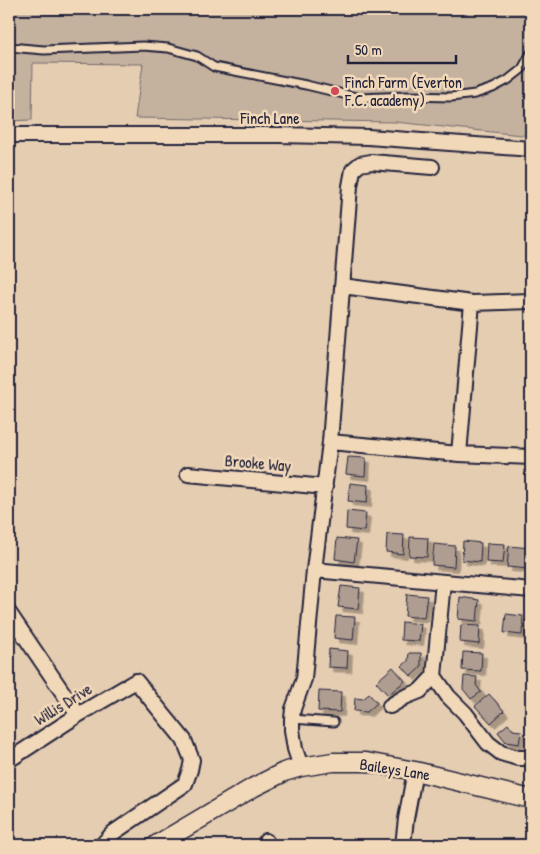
<svg xmlns="http://www.w3.org/2000/svg" width="540" height="854" font-family="'Patrick Hand',sans-serif">
  <defs>
    <filter id="shadow"><feDropShadow dx="4.5" dy="4.5" stdDeviation="0" flood-color="#0004"/></filter>
  </defs>
  <rect width="100%" height="100%" fill="#e5cdb2"/>
  <filter id="ink" filterUnits="userSpaceOnUse"><feTurbulence type="fractalNoise" baseFrequency=".02" numOctaves="2"/><feDisplacementMap in="SourceGraphic" scale="10" xChannelSelector="R" yChannelSelector="G"/><feConvolveMatrix kernelMatrix="1 2 1 2 8 2 1 2 1" color-interpolation-filters="sRGB"/></filter>
  <g filter="url(#ink)">
    <path fill="#c4b19e" stroke="#736a6c" d="M9,9H531V136L395,122L135,118L143,64L33,63L32,120L9,121Z"/>
    <path fill="#af9d91" stroke="#22223b" filter="url(#shadow)" d="M348,457L366,458L365,476L346,474Z
      M350,483L368,485L367,503L348,501Z
      M347,511L366,513L364,531L346,529Z
      M387,534L404,535L403,554L386,552Z
      M410,537L428,538L427,557L409,556Z
      M337,538L357,540L354,562L335,559Z
      M463,541L481,543L480,562L462,560Z
      M487,543L505,544L503,563L486,562Z
      M434,544L455,546L454,567L432,565Z
      M509,546L530,548L528,569L507,567Z
      M341,586L360,588L358,609L338,607Z
      M407,594L427,596L424,618L405,616Z
      M460,597L479,600L477,621L458,619Z
      M506,614L523,616L522,635L504,633Z
      M336,616L355,617L353,640L334,638Z
      M402,622L421,624L419,641L401,640Z
      M461,625L480,626L479,644L460,642Z
      M329,649L348,651L347,668L328,667Z
      M463,652L482,653L481,671L462,670Z
      M409,653H421V667L411,676L402,666L408,661Z
      M393,667L405,681L388,695L376,682Z
      M464,676L477,677L476,685L481,692L471,699L463,689Z
      M319,691L341,692L340,712L318,711Z
      M369,694L377,703L367,712L354,711L355,698L363,699Z
      M489,694L504,711L491,723L475,706Z
      M508,724L513,730L521,731L519,744L506,742L498,732Z"/>
    <g fill="none" stroke-linecap="round" stroke-linejoin="round">
      <defs>
        <path id="service" d="M9,47L44,50L143,46L168,48L197,56L214,67L306,85L360,98L408,96L451,97L475,94L493,88L508,80L522,69L531,53
          M292,719L334,722"/>
        <path id="minor" d="M9,135H279L368,137L531,149
          M342,286L472,303L531,301
          M330,442L459,454L531,457
          M459,454L472,303
          M188,474L325,487
          M314,570L531,590
          M9,613L78,715
          M434,676L448,696L465,713L488,743L501,753L518,758H531
          M390,706L405,697L420,691L434,676L443,582
          M9,760L78,715L136,681L184,740L192,760L190,770L185,784L113,833L102,845
          M301,767L295,749L292,730V719L293,709L304,679L314,570L330,442L350,186L353,170L360,164L371,162L432,167
          M266,841L268,845
          M403,845L406,819L415,771"/>
        <path id="tertiary" d="M156,845L254,787L284,772L301,767L333,762H366L415,771L531,799"/>
      </defs>
      <use href="#service" stroke="#22223b" stroke-width="11"/>
      <use href="#minor" stroke="#22223b" stroke-width="18"/>
      <use href="#tertiary" stroke="#22223b" stroke-width="21"/>
      <use href="#service" stroke="#f1d8b9" stroke-width="7"/>
      <use href="#minor" stroke="#f1d8b9" stroke-width="14"/>
      <use href="#tertiary" stroke="#f1d8b9" stroke-width="18"/>
    </g>
  </g>
  <circle fill="#d1495b" stroke="#f1d8b9" stroke-width="2" cx="335" cy="91" r="5"/>
  <g text-anchor="middle" stroke-width="5" stroke-linejoin="round" paint-order="stroke">
    <g font-size="16" fill="#22223b" stroke="#f1d8b9" text-anchor="start">
      <text x="345" y="88">Finch Farm (Everton<tspan x="345" dy="18">F.C. academy)</tspan></text>
    </g>
    <g font-size="16" fill="#22223b" stroke="#f1d8b9">
      <text x="270" y="124">Finch Lane</text>
      <text transform="translate(258 463) rotate(5)" y="6">Brooke Way</text>
      <text transform="translate(63 704) rotate(-32)" y="6">Willis Drive</text>
      <text transform="translate(395 769) rotate(9)" y="6">Baileys Lane</text>
    </g>
  </g>
  <rect width="540" height="854" fill="none" stroke="#f1d8b9" stroke-width="30"/>
  <rect x="15" y="15" width="510" height="824" fill="none" stroke="#22223b" stroke-width="2" filter="url(#ink)"/>
  <path d="M348 55v8h108v-8" fill="none" stroke="#22223b" stroke-width="2.5"/>
  <text x="355" y="55" font-size="15" fill="#22223b" stroke="#f1d8b9" stroke-width="4" paint-order="stroke">50 m</text>
</svg>
